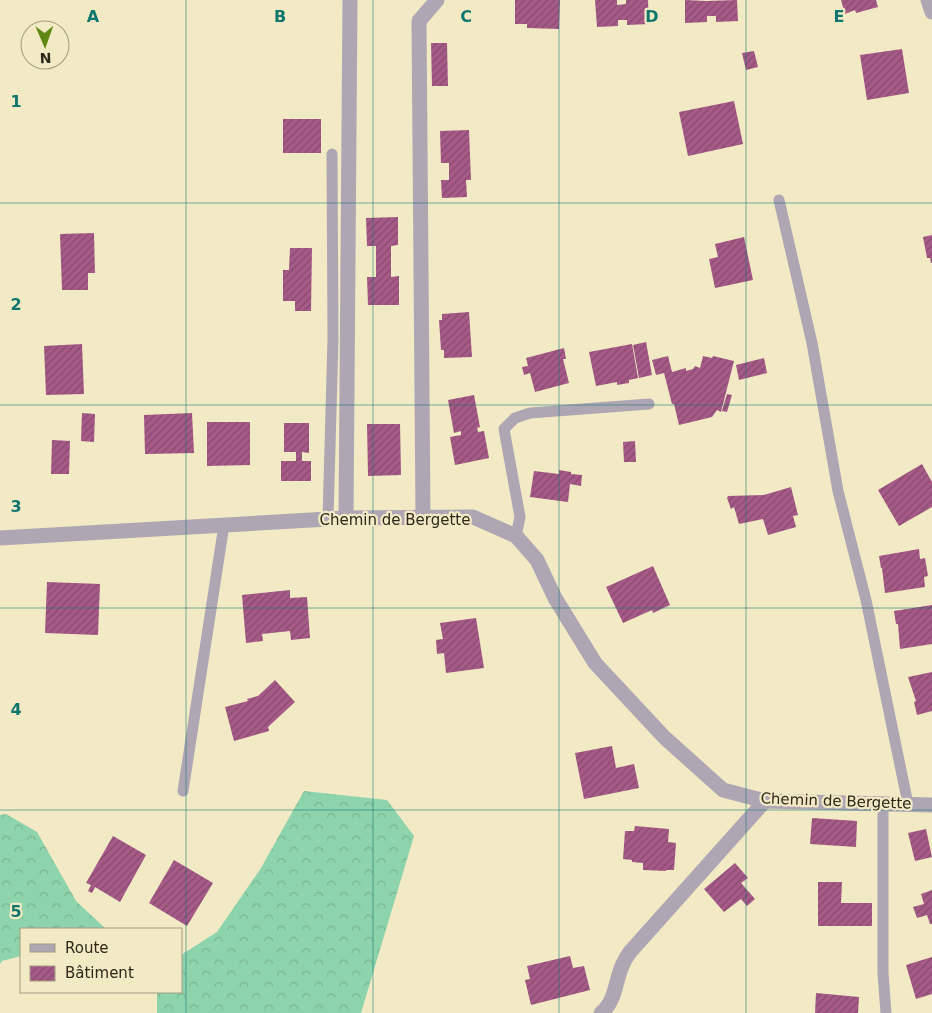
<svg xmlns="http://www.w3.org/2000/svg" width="932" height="1013" font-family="'DejaVu Sans',sans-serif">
  <defs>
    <pattern id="forest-crowns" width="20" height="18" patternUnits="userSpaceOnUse" patternTransform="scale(1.25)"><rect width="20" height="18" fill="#8dd3ac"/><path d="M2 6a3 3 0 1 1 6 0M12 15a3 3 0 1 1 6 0" fill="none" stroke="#7ab593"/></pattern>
    <pattern id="building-hatch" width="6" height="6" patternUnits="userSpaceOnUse" patternTransform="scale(1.25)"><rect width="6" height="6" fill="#a65a87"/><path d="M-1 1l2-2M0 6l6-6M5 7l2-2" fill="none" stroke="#874a6e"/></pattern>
  </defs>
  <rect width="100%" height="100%" fill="#f2e9c5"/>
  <path fill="url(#forest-crowns)" d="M304,791L387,800L414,836L361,1013H157V992H181V955L217,932L261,868Z
    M6,814L37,832L76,901L106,929H21V956L2,961L0,964V815Z"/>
  <path fill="url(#building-hatch)" d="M515,0H560L559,29L527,28V24H515Z
    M595,0H617V5L626,4V0H648L649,24L627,25V20H618V26L597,27Z
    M685,0L706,1L737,0L738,21L716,22V16H707V22L685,23Z
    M841,0H876L878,7L856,13L855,10L845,14Z
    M431,43H447L448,86H432Z
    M902,49L909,93L867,100L860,55Z
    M754,51L758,67L746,70L742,53Z
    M734,101L743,144L688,156L679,112Z
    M283,119H321V153H283Z
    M469,130L471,180H466L467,197L442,198L441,180H449V163H441L440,131Z
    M398,217V245L391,246V277L399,276V305H368L367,277H376V246H367L366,218Z
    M94,233L95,273H88V290H62L60,234Z
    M932,235V263H931L930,258H927L923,237Z
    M744,237L753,280L715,288L709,259L718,257L715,244Z
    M290,248H312L311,311H295V301H283V270H289Z
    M469,312L472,357L444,358V350H441L439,320H442V314Z
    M646,342L652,375L639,378L633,345Z
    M82,344L84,394L46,395L44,346Z
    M632,344L638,378L629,380V383L617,385V382L596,386L589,352Z
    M564,348L566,359H563L569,383L535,392L530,373L524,375L522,367L528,366L526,358Z
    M668,356L672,372L686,368V371L693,369L695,366L700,368L703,356L712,358L713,356L734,361L721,412L717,410L712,417L679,425L674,404H672L664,373L656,375L652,360Z
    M764,358L767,373L739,380L736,365Z
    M727,394L732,395L727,412L722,411Z
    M474,395L480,427L477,428L478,432L484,431L489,458L455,465L450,437L461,435V431L454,433L448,400Z
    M82,413L95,414L94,442L81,441Z
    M192,413L194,453L145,454L144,415Z
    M207,422H250V465L207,466Z
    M284,423H309V453L302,452V461H311V481H281V461H296V452H284Z
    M367,424H400L401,475L368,476Z
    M52,440L70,441L69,474H51Z
    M635,441L636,462H624L623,442Z
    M922,464L932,482V507L899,526L878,490Z
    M559,470L571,472V474L582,475L581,486L570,484L568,502L530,497L534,471L559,474Z
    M791,487L798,515L793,516L796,527L768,535L763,519L739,524L734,507L731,509L727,498L728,496L764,495Z
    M919,549L920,559L925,558L928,576L924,577L925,587L885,593L882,568H881L879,556Z
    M653,566L670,605L653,613L652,610L623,623L606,587Z
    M47,582L100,584L98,635L45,633Z
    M290,590V598L307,597L310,638L291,640L290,631L262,634L263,641L246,643L242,595Z
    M932,605V644L900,649L898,624H896L894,611Z
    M476,618L484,668L446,673L444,653L437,654L436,640L443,639L440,623Z
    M932,672V711L917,715L914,702L916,701L908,677Z
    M275,680L295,702L268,727L269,731L234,741L225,707L248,701L247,699L258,696Z
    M612,746L616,768L634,764L639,788L584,799L575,753Z
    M812,818L857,821L856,847L810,844Z
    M635,826L669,829L668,842L676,843L674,870H666V871L643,870V863L632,862V860L623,859L625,831H634Z
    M926,829L932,857L915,861L908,833Z
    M113,836L146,855L120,902L95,887L92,893L88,891L91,885L86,883Z
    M174,860L213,883L187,926L149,903Z
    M735,863L748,878L741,883L755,899L747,906L741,899L724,912L704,889Z
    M818,882H842L841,903H872V926H818Z
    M932,890V924H930L927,915L917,918L913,907L924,904L921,894Z
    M570,956L573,968L584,966L590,990L531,1005L525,980L530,979L527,966Z
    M932,957V994L916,999L906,965Z
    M816,993L859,997L858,1013H815Z"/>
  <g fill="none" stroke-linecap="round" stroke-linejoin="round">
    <path stroke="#afa6b4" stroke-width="11" d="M779,200L812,343L838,491L866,600L908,804
      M328,519L333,339L332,154
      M516,536L520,517L504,429L515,418L530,413L649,404
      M183,791L224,525
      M883,804V973L886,1013"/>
    <path stroke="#afa6b4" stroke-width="15" d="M928,0L932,12
      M423,516L419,21L437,0
      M346,518L350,0
      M0,538L346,518L473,517L516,536L537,560L555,598L595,663L664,737L723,790L765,801L932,805
      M601,1013C616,1001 615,982 622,966C624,961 627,956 630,952L765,801"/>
  </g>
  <path fill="none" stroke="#0f766e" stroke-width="1" stroke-opacity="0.55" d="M186,0V1013M373,0V1013M559,0V1013M746,0V1013M0,203H932M0,405H932M0,608H932M0,810H932"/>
  <g text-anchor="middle" stroke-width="4.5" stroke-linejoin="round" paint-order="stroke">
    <g font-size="15" fill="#2c291b" stroke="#f2e9c5">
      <text x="395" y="525">Chemin de Bergette</text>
      <text transform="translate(836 801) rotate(2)" y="5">Chemin de Bergette</text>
    </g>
  </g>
  <g font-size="16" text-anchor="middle" font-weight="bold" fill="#0f766e" stroke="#f2e9c5" stroke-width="4.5" stroke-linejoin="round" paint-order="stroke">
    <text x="93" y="22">A</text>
    <text x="280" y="22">B</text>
    <text x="466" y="22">C</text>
    <text x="652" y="22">D</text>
    <text x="839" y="22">E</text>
    <text x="16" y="107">1</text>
    <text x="16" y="310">2</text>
    <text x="16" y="512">3</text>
    <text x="16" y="715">4</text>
    <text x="16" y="917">5</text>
  </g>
  <rect x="20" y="928" width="162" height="65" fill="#f2e9c5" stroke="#a39c81"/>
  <rect x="30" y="944" width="25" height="8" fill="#afa6b4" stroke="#a39c81"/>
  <text x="65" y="953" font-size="15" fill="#2c291b">Route</text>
  <rect x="30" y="966" width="25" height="15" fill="url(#building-hatch)" stroke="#a39c81"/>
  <text x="65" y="978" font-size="15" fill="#2c291b">Bâtiment</text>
  <g transform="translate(45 45) rotate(178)"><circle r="24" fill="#f2e9c5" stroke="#a39c81"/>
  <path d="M0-4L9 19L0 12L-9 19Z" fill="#5e8813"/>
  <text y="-8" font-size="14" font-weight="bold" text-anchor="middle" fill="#2c291b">N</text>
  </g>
</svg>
